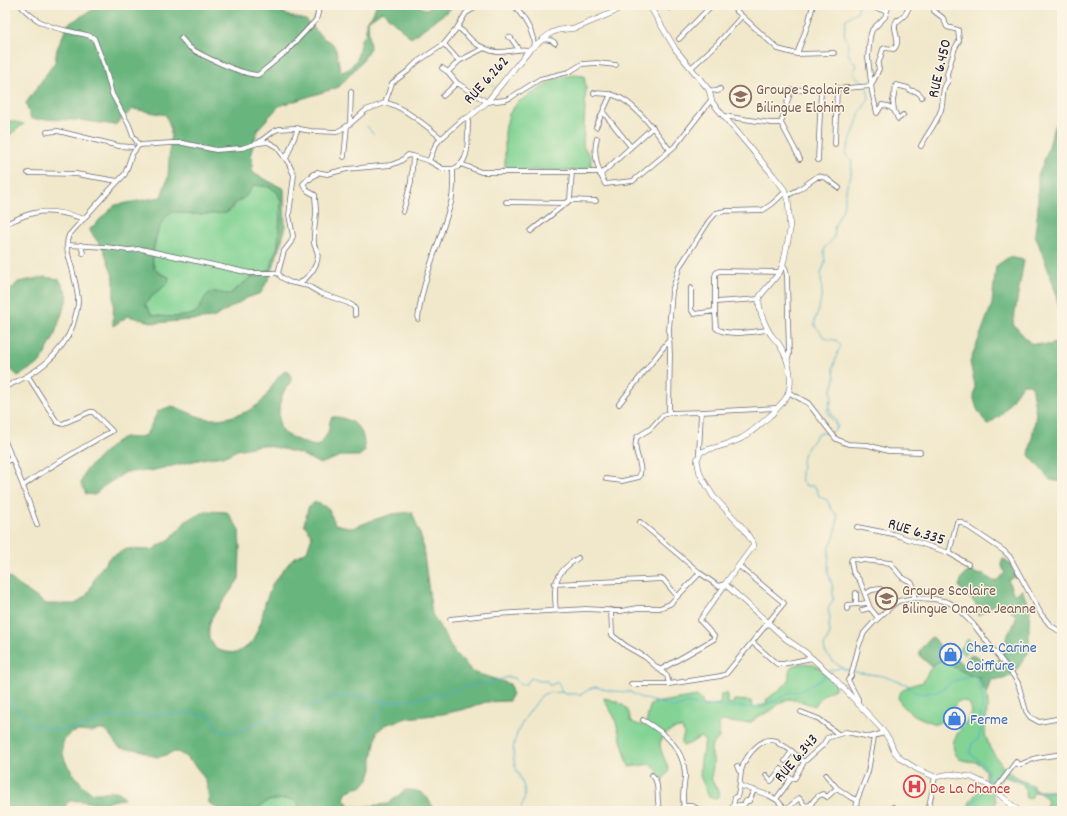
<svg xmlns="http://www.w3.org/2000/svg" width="1067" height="816" font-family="Dekko,sans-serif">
  <rect width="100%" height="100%" fill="#fcf5e5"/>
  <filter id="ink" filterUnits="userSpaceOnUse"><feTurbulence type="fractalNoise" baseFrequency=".025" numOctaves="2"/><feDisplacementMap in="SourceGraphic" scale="8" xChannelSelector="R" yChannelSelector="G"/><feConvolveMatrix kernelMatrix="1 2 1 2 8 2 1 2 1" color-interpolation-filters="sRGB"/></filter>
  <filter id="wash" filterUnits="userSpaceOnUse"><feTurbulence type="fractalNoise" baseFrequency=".012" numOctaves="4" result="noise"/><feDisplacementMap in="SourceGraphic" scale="16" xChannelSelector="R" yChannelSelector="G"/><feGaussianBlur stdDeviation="0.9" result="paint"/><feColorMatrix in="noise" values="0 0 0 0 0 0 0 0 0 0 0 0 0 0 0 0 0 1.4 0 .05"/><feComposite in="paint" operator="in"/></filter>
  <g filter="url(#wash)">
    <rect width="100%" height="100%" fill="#f1e8cb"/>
    <path fill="#82d394" stroke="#527a68" d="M574,75L584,76L586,89L583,146L591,157V171L538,170L522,171L505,169V130L509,114L518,102L558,78Z
      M5,120L24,124L5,138Z
      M255,185L270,187L278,193L281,202L278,246L271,263V267L266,272L250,278L230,294C223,295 215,289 208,294C204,297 202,305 198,310C192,319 163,317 152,315L145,304L155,293L168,283L169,277C158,273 152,269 153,256C155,243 158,217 172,212C177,211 182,213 187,214C201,215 216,214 230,211C234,203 241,201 246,195C250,192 250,188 255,185Z
      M968,639L974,644L964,655L959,650Z
      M941,661L946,662L969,674L979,677L984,690L987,692L988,705L987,710L985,734L991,750L1006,771L1033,786L1034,790C1042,792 1052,791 1061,790L1062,784V800L1056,806H1049L1045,808L1048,801L1046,797L1043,796L1041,793L1034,792L1031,798L1029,799L1026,798C1027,780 1017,782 1003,776L995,787L993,795L996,801L994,807L990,811H967L970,802L986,780V771L977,762C968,761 959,762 955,753C946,733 976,723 970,704L964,701H958L944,720L936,724C921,718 904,714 898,697C902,686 913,685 923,682C928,673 931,663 941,661Z
      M798,664C819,661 822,672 835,683V689C825,693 820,697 815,706L800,701L788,699L780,703L771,711L759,716L751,722L738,723L723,721L718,724C718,729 719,732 719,736C719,741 713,742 712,746C709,751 713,757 714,761C714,767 710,774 712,780C714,787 720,789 718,797L715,799L709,797L700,776L701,760L705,741L700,737L689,744L683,746L681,744L684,734L682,728C678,728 674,729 670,731C650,741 666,757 669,771L663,779C658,775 657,768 651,764L629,767L614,716L605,702L604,698C617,701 631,705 630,721C651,732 645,718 651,704L654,703L697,696L702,701L703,706L720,704L721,695L727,693V703L733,704L734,700L751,701L752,707L764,706L767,704L766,700C770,697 788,684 788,681C791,673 785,667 798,664Z
      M285,799L294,800L299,804L300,811H253L268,801Z"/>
    <path fill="#69b57e" stroke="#466c5c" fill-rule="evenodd" d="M106,5H275L281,11L289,16L306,20L322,37L333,44L336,50L340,69L342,72L349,69L357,59L361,39L366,34V21L373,14L376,5H417L425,9H428L431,5H456L411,38L382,11L368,21L370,48L362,61L339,87L279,106L258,129L251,153L253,173L284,189L285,230L271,274L261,293L247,298L213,318L155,323L128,316L113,326L114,279L104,250L89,230L115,205L161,197L168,177L171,130L166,115L133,109L115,125L79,120L31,119L26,103L55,62L57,49L68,24L94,9ZM255,185L270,187L278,193L281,202L278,246L271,263V267L266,272L250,278L230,294C223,295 215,289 208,294C204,297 202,305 198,310C192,319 163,317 152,315L145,304L155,293L168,283L169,277C163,275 157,274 154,268C148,256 159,217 172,212C177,211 182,213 187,214C200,215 214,214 227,213L233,205L247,195L252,187Z
      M1062,120V321L1053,283L1035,234L1038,210V176L1049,147L1054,126Z
      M1009,257L1024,260L1013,324L1030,343L1050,345L1062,340V482L1050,480L1029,455L1036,414L1031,384H1023L1001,415L987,425L977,409L974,399L975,386L970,362L992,304L996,266Z
      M44,277L59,279L68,296L53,339L40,363L18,376L5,364V296L18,282Z
      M285,371L289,372C294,382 289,383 284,391C279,400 276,424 283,432C285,434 289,435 291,437C300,441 308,445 317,446C322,442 327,436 329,429C330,424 329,422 332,417C342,416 356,422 361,431C364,437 364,445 365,451L359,456H341L320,464L301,454L279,448L262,445L237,450L225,456L207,458L150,471L126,472L104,486L95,495L86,494L81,484L85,471L114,443L124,437L135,438L146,435L158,411L172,406C183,409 198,418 209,419C226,420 252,413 263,400C271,390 275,378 285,371Z
      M315,502L328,508L335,524L353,528L373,520L393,514L412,512L422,540L432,614L455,653L473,672L510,684L512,693L509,701L486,702L465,709L443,714L407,718L385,725L377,732L372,759V769L369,779L363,786L347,791L344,799L349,805L359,807L388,804L405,790C416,790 424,791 430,802C432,805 433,807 432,811H300L299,804L294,800L285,799L268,801L253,811H220L209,803C208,796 208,788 206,782C203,773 185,753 176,752C170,752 165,756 159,757C151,757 146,752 139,750C133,748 127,750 121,748C113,744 111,731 102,730C98,729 94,732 90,732C85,732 79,730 75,732C56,737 62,758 70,769C74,775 87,792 93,793C105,794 115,786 124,796V799C115,799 108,803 99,804C91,805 62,792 66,811H5V574L20,586L46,604H75L87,595L97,574L109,558L127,549L152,550L170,539L187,520L206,511L227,512L239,529L240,550L239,579L212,617L209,627V638L216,649L225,652L236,653L248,646L253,640L261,622L265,603L273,583L293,558L307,551L312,536L304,524L308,508Z
      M1003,559C1011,561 1013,570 1015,577L1008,580L1014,595L1022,590L1030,610L1029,626V652C1021,661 1018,673 1006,678C1001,681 995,678 990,681L987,692L984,690L979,677L969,675L950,665L953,659H956C962,662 963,667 970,670L972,665L966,660L970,655L981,658L992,669L998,665V659L1006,650V638L1015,622L1016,616L1005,605L999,602C991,606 986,612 978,615C978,597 964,599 959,586L962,577L969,571L980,575L983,574L993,581H996L1005,573L1001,564Z
      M932,637L934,638L940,646C938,654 940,655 946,660V662C939,660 936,662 931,666L921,657L919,651L929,639Z"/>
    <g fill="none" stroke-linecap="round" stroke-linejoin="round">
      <path stroke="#4dadcc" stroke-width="1" d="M859,5L857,12L846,19L844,34C851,45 846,45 848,53C850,58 853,61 856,64L854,70L855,76L865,83L866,85
        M489,81L495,88
        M367,126L373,134
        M829,401L830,404L827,410L837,428
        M832,432L838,427C837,420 832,416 830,410C828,403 834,399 831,391C835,382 836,377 833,368C835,362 838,349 841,346L836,340C821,340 824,334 815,326V319L818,313L822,294L821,273L825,263L824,252L825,247L833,239L835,233L834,230L835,225L843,209L847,185L851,176L852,161L845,154L854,131L860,113L869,98L867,88
        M829,433H822L817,434L803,455L801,473L802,482L806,486H813L816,488L819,496L827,500L832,510L838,516L835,535L829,548L828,572L833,588V600L828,609L830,618L829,624L830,634L824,646L825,651L830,659L844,669L851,671
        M829,671L841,668
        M854,672L883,676L908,685L914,692L922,694L939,691L953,681L974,676L978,679L983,700L981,714V731L978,739L972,744L970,751L972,755L983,764L988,772L989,782
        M5,701L10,702L31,724L55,730L88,726L105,717L189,713L208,716L216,723L218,731L228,733L239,731L256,723L322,702L331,697L360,696L390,702L416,699L448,692L479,683H491L508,677L514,678C518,683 520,687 527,683L531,678L538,681H547L549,685H551L558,682L562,692L565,694H582L591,688L596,687L611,691L630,692L639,697L676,708L687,703L703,707L715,705L727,707H755L776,701L791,692L800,691L822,679L825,673
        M356,748L367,730L389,702
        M1007,775L1022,782L1034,791L1042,792H1062
        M990,783L1004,774
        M520,811C522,805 525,800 525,793C524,782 516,772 514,761C509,735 528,714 542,695L547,693L562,692
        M968,811C971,802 982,797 987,787"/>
    </g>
  </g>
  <g filter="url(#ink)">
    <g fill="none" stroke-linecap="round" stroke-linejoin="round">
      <defs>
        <path id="minor" d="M20,5C36,23 49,27 73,32C80,34 88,34 94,38L105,67L112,94L129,125L133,136L139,145
          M514,5C521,14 537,35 533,47
          M730,5L778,49L797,54L834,53
          M877,5L875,8L887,11
          M889,5L885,17L872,30L870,37L868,57L872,92L877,113L882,105L888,106L894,110L893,101L896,85L908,88L911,91C915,90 919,93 922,97
          M669,8L672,5
          M457,28C464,29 469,41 478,45C484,48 491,52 498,52C509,52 519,48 529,50
          M508,37L511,38L519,50
          M181,38C184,41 186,44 189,47C201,56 244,75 258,75L286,52L316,20L318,13V5
          M679,39L712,5
          M542,40C547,39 551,39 555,43
          M444,44L459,61L484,48
          M797,54L808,24L813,5
          M692,67L716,45L742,16
          M442,68L448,72L457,83L487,102L505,100L510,98L540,79L569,72L582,64L597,63L616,65
          M448,72L459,61
          M709,90L718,91L720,89
          M594,93C600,94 607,93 613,95C633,100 657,133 670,150
          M443,96L457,83
          M385,103C399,103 429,128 441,138
          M894,110L898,119L903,115
          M603,112L631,147
          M723,116L771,123H781
          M350,124L351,92
          M596,127L611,94
          M47,132L58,131L119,146L132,147
          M597,138C592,154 598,170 605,184L633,181L675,146L711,100
          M259,143L268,142L277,147L288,162L294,175L289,215L293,236L291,242L284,251L278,273L281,277L289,282L308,286L320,293L348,303L353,306L355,309V315
          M835,144L837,88
          M921,146C927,134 936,124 941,110C944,101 941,88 948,81L947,74L955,48L959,41L958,30L947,27L943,18L934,11L933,5
          M344,157L347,126
          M286,159L298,128
          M800,159L781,123L791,90H821L871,86L879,69L878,65L883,49L885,48L894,49C903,39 890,30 897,20L898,21L905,15L910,5
          M818,160L821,90
          M429,161L443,169H453
          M461,164L481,172H599
          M28,173L76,174L118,181
          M600,175L653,127
          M786,196L798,190L818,176L826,178L839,188
          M570,200L572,171
          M506,202L567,203
          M403,212L411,182L413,156L429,161L435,146L441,138L443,137L463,119L469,117
          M5,224C15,220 24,215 34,213C50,209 69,214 84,219
          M531,231L570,200L596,201
          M67,245L106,247L128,250L141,249L250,273H278
          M81,245L83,253
          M783,264L786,270L787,277L789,355L787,361
          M298,284C308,278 321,264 317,251C316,248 314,246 314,243C313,232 316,221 316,211C316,206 315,200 315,195L308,191L303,184L309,178L310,179L312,177L314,176L313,174H317V172L327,174L347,169L391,165L401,161L408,155L413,156
          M691,288V309L694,314L715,311
          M715,302L759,299
          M418,319C422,280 439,244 450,206C454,195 453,182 453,169C474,162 465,133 469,117
          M768,330C756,331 725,337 716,328L715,311V276L716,273L719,271L780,272
          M5,387C35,374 61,357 73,325C75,317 78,309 78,301C78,293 76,285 74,277C72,264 63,248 69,235L107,193L125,174L132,154L139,145L172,143H183L216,150L242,148L258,143L274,131L279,129L294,128L311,131L337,132L350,124L366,110L385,103L392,83L408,71L417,62L444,44L457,28L466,13L473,9L474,5
          M788,392L808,403L836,439L848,444L868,445L888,451L920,452
          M619,404L670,339
          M701,412L777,408
          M669,413L701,412L699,453
          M5,441L23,486L37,525
          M5,462L12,459
          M606,479L622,481L639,477C645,465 631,451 637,437L650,429L663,415L669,413L670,355L669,330L672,291L680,266L709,221L716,213L725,211L763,210L772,204L785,192
          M23,486C51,465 82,448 112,431L93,412H90L62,424L57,422L28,376
          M640,522L700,573
          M857,527L893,534L949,553L957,522H961L1004,551L1010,557L1041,614L1050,625L1062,633
          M949,553L968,564
          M554,584L663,579L677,596
          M856,593V604
          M865,594L872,590L880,589L887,593
          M847,609V605L868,603
          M611,610L612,635L626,646L645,657L660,670L667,676L669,684
          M862,610L870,608
          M556,611C553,584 554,573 578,558
          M878,618L870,608L860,581L853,572L851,561L852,559L891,563L892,566C896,569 898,574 903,578C906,580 912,581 913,585C915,588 914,594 914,598
          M450,619L496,614L586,609L621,611L638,608H660L670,604L700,573L718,586L725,584
          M752,642L777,664H783L812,658
          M660,670L714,639V636L701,622L700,620L725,585
          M631,684H669L721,676L726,674L784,603L739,566
          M858,704V699L848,680L851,676L859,645L864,633L873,623L893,605L898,601L914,598L934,599L948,602L955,606L973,624L1013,675L1018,683L1026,711L1030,717L1039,722L1062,718
          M801,712L819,719L838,734
          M643,720C665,733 685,749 685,777C684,789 681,799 685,811
          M785,761L792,751
          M737,766L739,771L741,772
          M652,775C661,783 655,799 660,811
          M766,775L771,781L781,769L791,779
          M826,775L837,788
          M741,786L768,795L777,800L786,810L799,798L805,806L810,805
          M994,791L1016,762L1019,765L1036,758L1062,754
          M776,799L791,779L795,778L804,762L823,745L827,738L846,732L870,737L884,733
          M683,806H692L702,811
          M733,807L739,805H744L746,801H749L754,790
          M893,807L894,811
          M732,811L735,797H737C740,788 740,781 741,772C743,760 754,746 765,741C768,739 773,740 777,741L779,744C790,747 795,755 804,762
          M807,811C811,804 815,796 823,794L827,797L837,788L850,797L857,800L868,772L874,737
          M856,811L857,800
          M928,811L935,777"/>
        <path id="tertiary" d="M649,5L676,50L709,90L712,102L773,175L784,189L788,198L790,230L784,260L780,272L760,296C756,306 766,328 772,336C775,340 778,342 780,346C789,359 794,382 787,396C783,403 778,407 773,413C763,422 754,431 742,438C729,445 715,447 701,452L697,460L700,474L713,496L744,529L753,543L754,545L725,584L786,639L805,652L832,676L880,727L889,739L894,751L901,759L917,769L935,777L950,774L971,777L988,785L1019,811
          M469,117L487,102L529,50L551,33L559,30L576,28L614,12L623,5"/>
      </defs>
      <use href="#minor" stroke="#6a676d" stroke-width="5.5"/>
      <use href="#tertiary" stroke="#6a676d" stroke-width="6"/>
      <use href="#minor" stroke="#fff" stroke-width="4"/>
      <use href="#tertiary" stroke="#fff" stroke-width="5"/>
    </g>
  </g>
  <defs>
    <symbol id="school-ring" viewBox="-11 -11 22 22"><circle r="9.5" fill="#fcf5e5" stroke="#8d6e63" stroke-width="1.5"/><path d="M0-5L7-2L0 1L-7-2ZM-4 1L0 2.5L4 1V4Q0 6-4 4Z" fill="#8d6e63"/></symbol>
    <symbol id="shop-ring" viewBox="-11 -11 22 22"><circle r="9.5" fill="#fcf5e5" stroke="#3f7fe0" stroke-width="1.5"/><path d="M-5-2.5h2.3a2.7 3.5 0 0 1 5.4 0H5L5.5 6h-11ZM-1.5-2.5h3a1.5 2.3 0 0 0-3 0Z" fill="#3f7fe0"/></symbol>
    <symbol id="hospital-ring" viewBox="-11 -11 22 22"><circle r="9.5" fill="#fcf5e5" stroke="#e0444e" stroke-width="1.5"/><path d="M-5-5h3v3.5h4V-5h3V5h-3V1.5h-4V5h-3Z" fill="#e0444e"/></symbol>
  </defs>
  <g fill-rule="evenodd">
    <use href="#school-ring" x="728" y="84" width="25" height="25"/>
    <use href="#school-ring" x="874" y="586" width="25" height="25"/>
    <use href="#shop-ring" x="938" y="642" width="25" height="25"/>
    <use href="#shop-ring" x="942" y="706" width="25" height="25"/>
    <use href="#hospital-ring" x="902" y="774" width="25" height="25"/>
  </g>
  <g text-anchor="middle" stroke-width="3" stroke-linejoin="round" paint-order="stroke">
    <g font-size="16" fill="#22223b" stroke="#fcf5e5">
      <text transform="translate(938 68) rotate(-77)" y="6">RUE 6.450</text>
      <text transform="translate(485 79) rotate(-48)" y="6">RUE 6.262</text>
      <text transform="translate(917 530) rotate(17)" y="6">RUE 6.335</text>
      <text transform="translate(795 757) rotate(-49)" y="6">RUE 6.343</text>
    </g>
    <g font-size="16" fill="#785e54" stroke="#fcf5e5" text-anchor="start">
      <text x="756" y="94">Groupe Scolaire<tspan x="756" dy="18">Bilingue Elohim</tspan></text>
      <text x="902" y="595">Groupe Scolaire<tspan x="902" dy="18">Bilingue Onana Jeanne</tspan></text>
    </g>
    <g font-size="16" fill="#366cbe" stroke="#fcf5e5" text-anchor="start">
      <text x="966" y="652">Chez Carine<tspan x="966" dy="18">Coiffure</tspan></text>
      <text x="970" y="724">Ferme</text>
    </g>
    <g font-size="16" fill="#be3a42" stroke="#fcf5e5" text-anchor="start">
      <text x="930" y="793">De La Chance</text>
    </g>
  </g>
  <rect width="1067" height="816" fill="none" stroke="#fcf5e5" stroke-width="20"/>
</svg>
